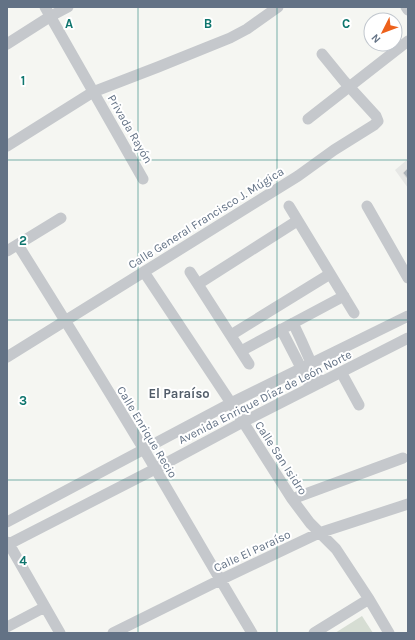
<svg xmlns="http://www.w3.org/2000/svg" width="415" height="640" font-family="Karla,sans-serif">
  <rect width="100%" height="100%" fill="#f5f6f2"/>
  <path fill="#e6e7e5" d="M408,159V188L395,170Z"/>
  <path fill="#d6ddd3" d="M362,616L373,633H335Z"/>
  <path fill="#adb4ba" stroke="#d7d7d5" d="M408,168V179L403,173Z"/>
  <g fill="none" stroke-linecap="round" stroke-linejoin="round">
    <path stroke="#c5c8cc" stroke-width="11" d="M45,7L143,179
      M406,7L408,10
      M7,44L51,16L68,7
      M308,119L408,41
      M7,146L93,92L158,67L230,38L247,29L278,7
      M289,206L354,313
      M367,206L408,278
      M18,245C60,312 102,380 143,448C180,510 215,572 252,633
      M7,251L61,218
      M144,272L231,403L292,499L310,523L336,549L369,599L389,633
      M190,272L249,364
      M198,284L297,221
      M293,323L301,340L320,383
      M281,329L311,387
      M231,335L330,274
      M241,351L344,296
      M7,357L298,176L334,150L374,125L378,121L376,116L344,81L322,54
      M341,372L359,405
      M292,499L403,458
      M7,522L231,403L408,316
      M7,542L9,544L60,633
      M7,545L155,469L243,422L408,338
      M7,627L45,607
      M113,633L220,580L319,533L408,504
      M314,633L369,599"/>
  </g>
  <path fill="none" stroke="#0f766e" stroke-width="1" stroke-opacity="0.55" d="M138,7V633M277,7V633M7,160H408M7,320H408M7,480H408"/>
  <g text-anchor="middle" stroke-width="4" stroke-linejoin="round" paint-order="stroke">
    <g font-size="12" fill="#637285" stroke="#fff">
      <text transform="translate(130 129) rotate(60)" y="4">Privada Rayón</text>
      <text transform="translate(206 218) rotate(-32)" y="4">Calle General Francisco J. Múgica</text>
      <text transform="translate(265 397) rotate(-27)" y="4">Avenida Enrique Díaz de León Norte</text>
      <text transform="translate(147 432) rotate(59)" y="4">Calle Enrique Recio</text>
      <text transform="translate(281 458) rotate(57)" y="4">Calle San Isidro</text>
      <text transform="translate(252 551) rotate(-25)" y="4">Calle El Paraíso</text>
    </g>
    <g font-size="13" font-weight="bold" fill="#515c69" stroke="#fff">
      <text x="179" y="398">El Paraíso</text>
    </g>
  </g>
  <g font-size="13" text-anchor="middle" font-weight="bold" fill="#0f766e" stroke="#fff" stroke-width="4" stroke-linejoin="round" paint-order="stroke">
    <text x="69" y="28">A</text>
    <text x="208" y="28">B</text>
    <text x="346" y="28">C</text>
    <text x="23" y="85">1</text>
    <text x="23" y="245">2</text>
    <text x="23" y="405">3</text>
    <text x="23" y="565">4</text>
  </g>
  <rect width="415" height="640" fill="none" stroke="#637285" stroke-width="16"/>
  <g transform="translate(383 32) rotate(228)"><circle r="19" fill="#ffffff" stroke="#c1c7ce"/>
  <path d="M0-3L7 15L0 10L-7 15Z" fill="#ed611b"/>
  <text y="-6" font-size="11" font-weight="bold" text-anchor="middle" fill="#637285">N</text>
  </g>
</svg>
